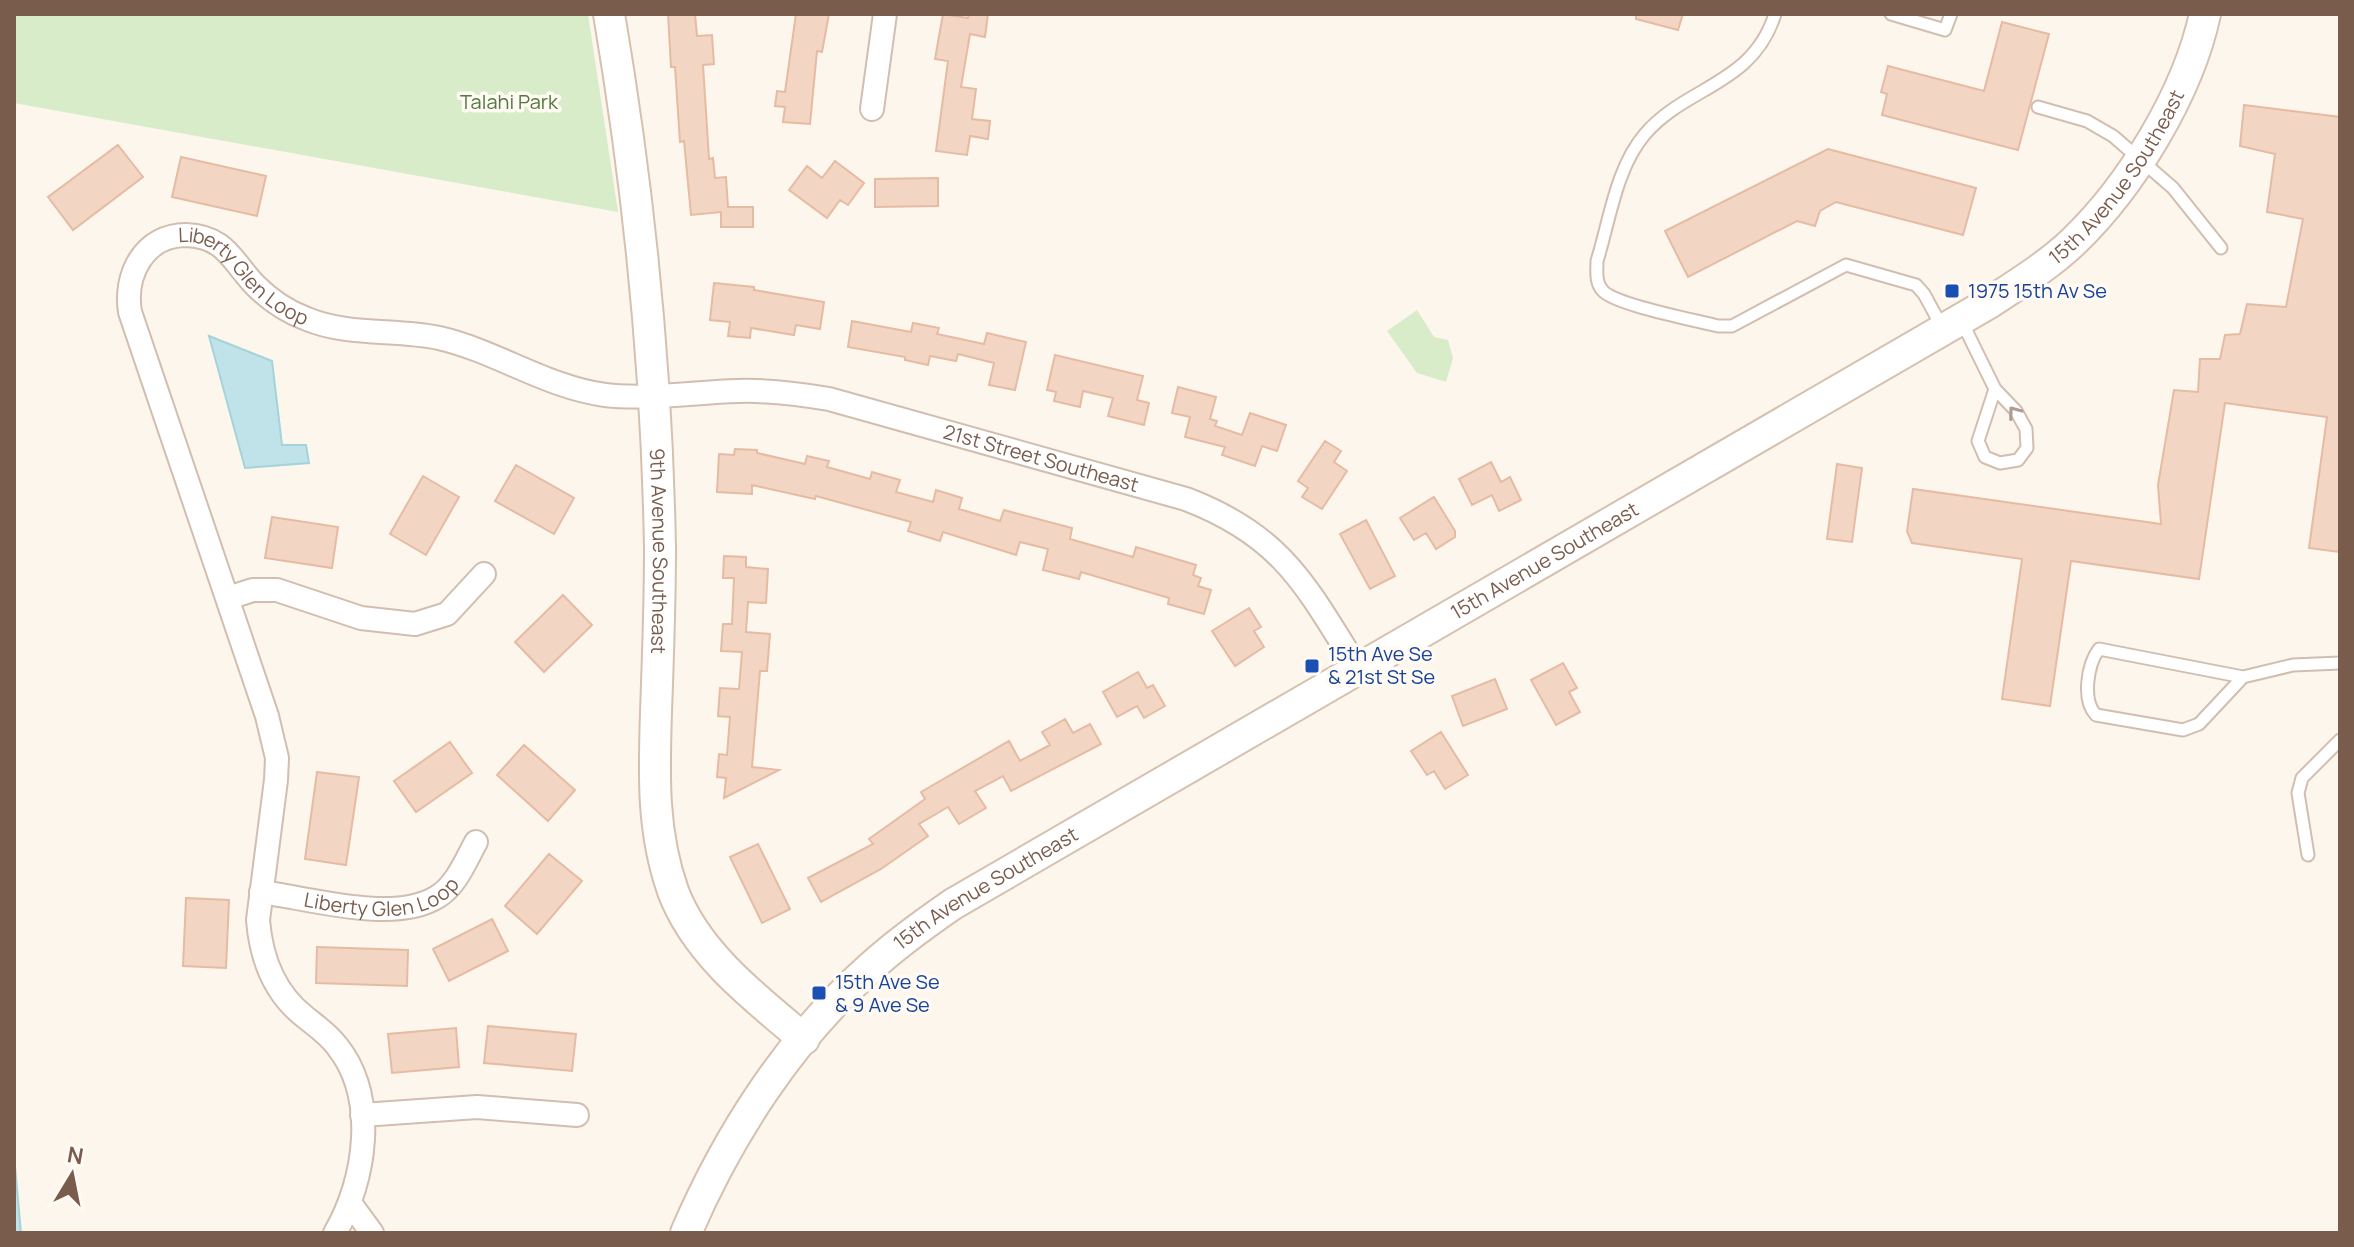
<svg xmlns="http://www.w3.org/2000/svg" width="2354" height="1247" font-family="Manrope,sans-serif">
  <rect width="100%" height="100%" fill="#fdf6ec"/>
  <path fill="#d8ecc9" d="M14,14H588L618,212L14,103Z
    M1417,310L1434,337L1448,340L1453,358L1446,382L1417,373L1387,331Z"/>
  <path fill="#bfe3e8" stroke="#a5d3da" stroke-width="2" d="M209,336L272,361L282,445H306L309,463L245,468Z
    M14,1157L15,1166L21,1233H14Z"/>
  <path fill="#f3d5c3" stroke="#e6bba3" stroke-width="2" d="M668,14H695L697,36L712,35L714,64L703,65L709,159L713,158L715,178L726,177L728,207H753V227H721V212L691,215L684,141L680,142L675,67H671Z
    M796,14H829L822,52L817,51L810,124L783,122L785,107L775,106L777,91L785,92Z
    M943,14L968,18L969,14H988L985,37L970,34L961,87L976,89L972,119L990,121L988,139L970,136L967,155L936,151L948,61L935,59Z
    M1636,14H1683L1678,30L1636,19Z
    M2002,22L2049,34L2018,150L1882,115L1887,94L1881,92L1888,66L1984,91Z
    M2244,105L2340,117V552L2309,548L2327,417L2225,403L2199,579L2071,561L2050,706L2002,699L2022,559L1912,543L1907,531L1913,489L2161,524L2158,485L2174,390L2198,392L2200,359H2220L2225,335L2240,334L2247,304L2286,307L2303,219L2267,212L2275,154L2240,146Z
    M118,145L143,177L73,230L48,197Z
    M1828,149L1976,188L1963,235L1836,202L1820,211L1815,226L1797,221L1688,277L1665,231Z
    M181,157L266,176L257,216L172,197Z
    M835,161L864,183L848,205L840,200L827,218L789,190L807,166L822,178Z
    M938,178V206L875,207V179Z
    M714,283L754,287V290L824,302L820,329L796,325L794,335L751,328L750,338L728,336L730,322L710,320Z
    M852,321L911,332L913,323L939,328L937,334L984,344L987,333L1026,342L1015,390L989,385L994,363L958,354L956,361L930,356L928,365L905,360V357L848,347Z
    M1055,355L1143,376L1137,400L1149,403L1144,425L1108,416L1113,398L1083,391L1080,407L1054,401L1056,392L1047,390Z
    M1178,387L1216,397L1210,419L1217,421L1215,426L1242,435L1250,413L1286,425L1277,451L1262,446L1255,466L1222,455L1225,447L1185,437L1190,417L1172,413Z
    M1325,441L1341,451L1334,462L1347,471L1322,509L1302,497L1308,488L1298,481Z
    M735,449L757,450V453L805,464L807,456L829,461L827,467L870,479L872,472L900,480L896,492L933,502L936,490L962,498L959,509L1000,521L1004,510L1072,528L1070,539L1133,557L1136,547L1196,565L1193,575L1201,578L1198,586L1211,590L1204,614L1168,604L1169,598L1081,572L1079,579L1043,570L1048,549L1020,542L1016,555L943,532L940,541L908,531L911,522L816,496L815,499L752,485V494L717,492L719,454L734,455Z
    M1491,462L1501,482L1510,477L1521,500L1499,511L1492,495L1472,505L1459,479Z
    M1837,464L1862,468L1852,542L1827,539Z
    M516,465L574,498L554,534L495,501Z
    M423,476L459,497L426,555L390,534Z
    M1434,497L1455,531V537L1436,549L1426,533L1414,540L1400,518Z
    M272,517L338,527L332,568L265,558Z
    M1366,520L1395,576L1370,589L1340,534Z
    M724,556L746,557V567L768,569L766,603L748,602L746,632L770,634L767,671H760L752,767L779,770L724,798L726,778L717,777L719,754L727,755L730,717L718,716L720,688L739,689L742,652L721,651L723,624H732L734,578H723Z
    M563,595L592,625L544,672L515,642Z
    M1249,608L1261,627L1254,631L1264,647L1235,666L1212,631Z
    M1563,663L1577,688L1569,692L1580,712L1556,725L1531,680Z
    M1138,672L1147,688L1153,685L1165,706L1144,718L1137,706L1117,717L1103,692Z
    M1495,679L1507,709L1463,726L1452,696Z
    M1065,719L1073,733L1090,724L1101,744L1011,791L1003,776L975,791L986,808L959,824L948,807L919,824L928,836L881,869L821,902L808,878L873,844L869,839L925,799L921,792L1009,741L1020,761L1050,745L1042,732Z
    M1441,732L1468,775L1445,789L1434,771L1427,775L1411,751Z
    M450,742L472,773L416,812L394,781Z
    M524,745L575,790L548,821L497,775Z
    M317,772L359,777L346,865L305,859Z
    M758,844L790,909L762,923L730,857Z
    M549,854L582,881L537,934L505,906Z
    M186,898L229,900L226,968L183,966Z
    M492,919L508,951L449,981L433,949Z
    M317,947L408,950L407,986L316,983Z
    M488,1026L576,1034L572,1071L484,1063Z
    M456,1028L459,1067L392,1073L388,1034Z"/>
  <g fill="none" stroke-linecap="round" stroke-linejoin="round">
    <defs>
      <path id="lane" d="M1775,14C1753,85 1686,86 1645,134C1616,168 1610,219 1597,261C1597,271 1595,283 1603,291C1616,305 1695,320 1718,326H1732L1846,265L1916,285L1924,294L1942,327
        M1891,14L1945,30L1951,14
        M2038,107L2087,121L2113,136L2173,188L2221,248
        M1961,320L1995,389L2016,411L2026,429L2027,448L2018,460L2000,463L1985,457L1978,441L1995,389
        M2243,677L2199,724L2183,730L2096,715C2082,701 2087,665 2099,649L2243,677L2293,665L2340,663
        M2308,855L2298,793L2302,778L2340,740"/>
      <g id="street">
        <path d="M872,109L885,14"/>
        <path d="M228,598L253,590H277L361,618L415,624L447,614L484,574"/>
        <path id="s1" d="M261,892C308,898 394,924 437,897C456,886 466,860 476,842"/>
        <path d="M362,1115L477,1107L577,1115"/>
        <path d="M350,1203L372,1233"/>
        <path id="s2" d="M335,1233C366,1180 378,1097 337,1046C328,1034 316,1026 305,1017C274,993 261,957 258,920L276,780L277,758L267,716L130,312C124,275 144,235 186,235C226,236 233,263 256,286C271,301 288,312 307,319C348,336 395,329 439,338C496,351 546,387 605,395C648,400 695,392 738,391C769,390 799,394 829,399L1186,499C1283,536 1306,586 1358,669"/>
      </g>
      <g id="secondary">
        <path id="s3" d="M609,14C639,190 657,370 660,549C660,603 658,658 656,712C654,774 652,832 673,891C696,953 755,998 804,1039"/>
        <path id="s4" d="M686,1233C728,1135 790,1039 870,968C896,944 924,924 953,904L1989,303C2018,284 2049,265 2074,241C2132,185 2188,93 2205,14"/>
      </g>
    </defs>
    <use href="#lane" stroke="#d1beb0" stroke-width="15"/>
    <use href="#street" stroke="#d1beb0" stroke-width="26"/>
    <use href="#secondary" stroke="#d6c0b0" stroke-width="34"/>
    <use href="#lane" stroke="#fff" stroke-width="11"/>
    <use href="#street" stroke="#fff" stroke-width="22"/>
    <use href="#secondary" stroke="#fff" stroke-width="30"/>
  </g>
  <defs><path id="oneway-chevron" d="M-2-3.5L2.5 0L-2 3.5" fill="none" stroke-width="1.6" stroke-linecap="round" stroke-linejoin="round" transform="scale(2)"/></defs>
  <use stroke="#af9d94" href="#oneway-chevron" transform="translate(2014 412) rotate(-127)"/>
  <g fill="#1a4fb4" stroke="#fffaf3" stroke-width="3">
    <rect x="1944" y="283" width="16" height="16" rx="4"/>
    <rect x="1304" y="658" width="16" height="16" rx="4"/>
    <rect x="811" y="985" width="16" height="16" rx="4"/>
  </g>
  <g text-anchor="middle" stroke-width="7" stroke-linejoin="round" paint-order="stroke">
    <g font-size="20" fill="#537a41" stroke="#fffaf3">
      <text x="509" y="109">Talahi Park</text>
    </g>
    <g font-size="20" fill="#7a5c4d" stroke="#fffaf3">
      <text dy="7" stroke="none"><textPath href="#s4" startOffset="1810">15th Avenue Southeast</textPath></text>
      <text dy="7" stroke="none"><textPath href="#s2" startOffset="1166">Liberty Glen Loop</textPath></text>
      <text dy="7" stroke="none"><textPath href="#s2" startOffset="2000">21st Street Southeast</textPath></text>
      <text dy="7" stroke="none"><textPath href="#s3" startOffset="540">9th Avenue Southeast</textPath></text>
      <text dy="7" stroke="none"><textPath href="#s4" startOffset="1114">15th Avenue Southeast</textPath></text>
      <text dy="7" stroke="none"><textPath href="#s1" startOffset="124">Liberty Glen Loop</textPath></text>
      <text dy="7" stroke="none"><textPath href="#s4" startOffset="466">15th Avenue Southeast</textPath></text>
    </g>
    <g font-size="20" fill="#164399" stroke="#fffaf3" text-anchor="start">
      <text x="1968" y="298">1975 15th Av Se</text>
      <text x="1328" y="661">15th Ave Se<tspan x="1328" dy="23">&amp; 21st St Se</tspan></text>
      <text x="835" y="989">15th Ave Se<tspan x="835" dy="23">&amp; 9 Ave Se</tspan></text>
    </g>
  </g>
  <rect width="2354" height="1247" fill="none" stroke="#7a5c4d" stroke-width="32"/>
  <g transform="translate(72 1175) rotate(10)" stroke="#fffaf3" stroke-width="6" paint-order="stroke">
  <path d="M0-6L14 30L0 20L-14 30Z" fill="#7a5c4d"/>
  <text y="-12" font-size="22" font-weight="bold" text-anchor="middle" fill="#7a5c4d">N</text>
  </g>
</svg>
